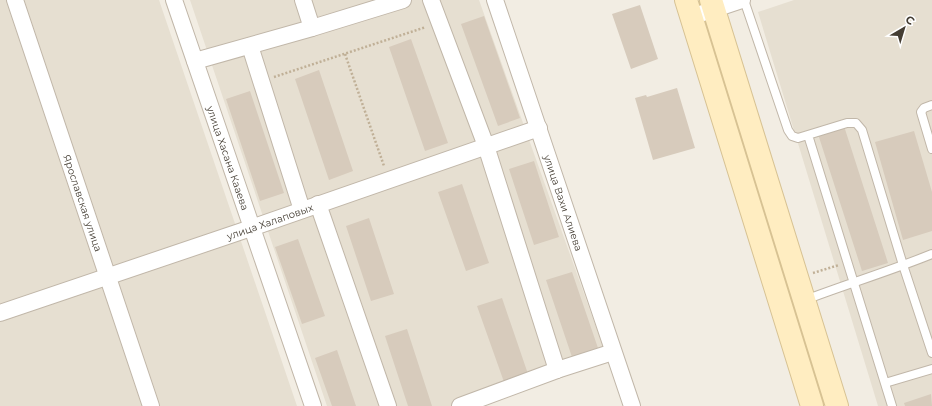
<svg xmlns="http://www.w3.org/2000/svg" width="932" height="406" font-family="Montserrat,sans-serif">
  <rect width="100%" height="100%" fill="#f2ede3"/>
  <path fill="#e6dfd1" d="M0,0H159L297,406H0Z
    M190,0H479L606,355L463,406H327Z
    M794,0H932V406H878L758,12Z"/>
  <path fill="#d7cbbc" d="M640,5L658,59L631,69L612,14Z
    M484,16L520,118L498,126L461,24Z
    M411,39L448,143L425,151L389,47Z
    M319,70L353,171L329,180L295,79Z
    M677,88L695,148L653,160L635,98L646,95L647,97Z
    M250,91L284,193L260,201L226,99Z
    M844,126L888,263L862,271L818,134Z
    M914,131L932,192V231L903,240L875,142Z
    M534,161L559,237L534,245L509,169Z
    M462,184L489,263L466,271L438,192Z
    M369,218L394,294L371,301L346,226Z
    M298,239L325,316L302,324L275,247Z
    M572,272L599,351L573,360L546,280Z
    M502,298L528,374L504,382L477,306Z
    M407,329L432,406H408L385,336Z
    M337,350L356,406H332L315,358Z
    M931,394L932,406H905L904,403Z"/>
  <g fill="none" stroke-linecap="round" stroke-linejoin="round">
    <defs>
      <path id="service" d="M744,0L788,130L792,136L798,138L847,123H856L862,130L903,265L932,353
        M932,105L924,108L921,112L932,149
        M808,135L892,406
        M805,300C847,284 890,271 932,254
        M885,383L932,369"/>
      <g id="minor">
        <path id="s1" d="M15,0L151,406"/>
        <path id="s2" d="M174,0L313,406"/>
        <path d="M303,0L312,28"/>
        <path d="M431,0L486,146L557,370"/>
        <path id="s3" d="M495,0L632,406"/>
        <path d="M691,17L742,0"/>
        <path d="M250,46L302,210"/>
        <path d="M195,61L312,28L403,0"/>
        <path d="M318,204L388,406"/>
        <path id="s4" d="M0,313L251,228L539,128"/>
        <path d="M460,406L557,370L613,352"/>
      </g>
      <path id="secondary" d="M686,0L812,406
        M711,0L837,406"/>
    </defs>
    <use href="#service" stroke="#c1b7a9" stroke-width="10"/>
    <use href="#minor" stroke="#c1b7a9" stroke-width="18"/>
    <use href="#secondary" stroke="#d7c293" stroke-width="24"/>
    <path stroke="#c0b097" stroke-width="2.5" stroke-dasharray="2 2" stroke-linecap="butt" d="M345,54L384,166
      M274,77L426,27
      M813,273L839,265"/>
    <use href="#service" stroke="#fff" stroke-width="8"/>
    <use href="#minor" stroke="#fff" stroke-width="16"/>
    <use href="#secondary" stroke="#ffedc1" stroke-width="22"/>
  </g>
  <g text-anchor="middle" stroke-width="3" stroke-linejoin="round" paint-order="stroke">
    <g font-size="10" fill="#443d33" stroke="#fff">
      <text dy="4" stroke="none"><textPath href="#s2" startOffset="167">улица Хасана Кааева</textPath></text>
      <text dy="4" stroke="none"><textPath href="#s1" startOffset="214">Ярославская улица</textPath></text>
      <text dy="4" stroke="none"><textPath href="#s3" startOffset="214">улица Вахи Алиева</textPath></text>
      <text dy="4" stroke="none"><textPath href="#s4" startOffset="285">улица Халаповых</textPath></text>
    </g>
  </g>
  <g transform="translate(904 28) rotate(38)" stroke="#ffffff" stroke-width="3" paint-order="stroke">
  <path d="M0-3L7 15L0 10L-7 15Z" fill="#443d33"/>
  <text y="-6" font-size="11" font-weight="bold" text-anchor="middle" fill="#443d33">С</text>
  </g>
</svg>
